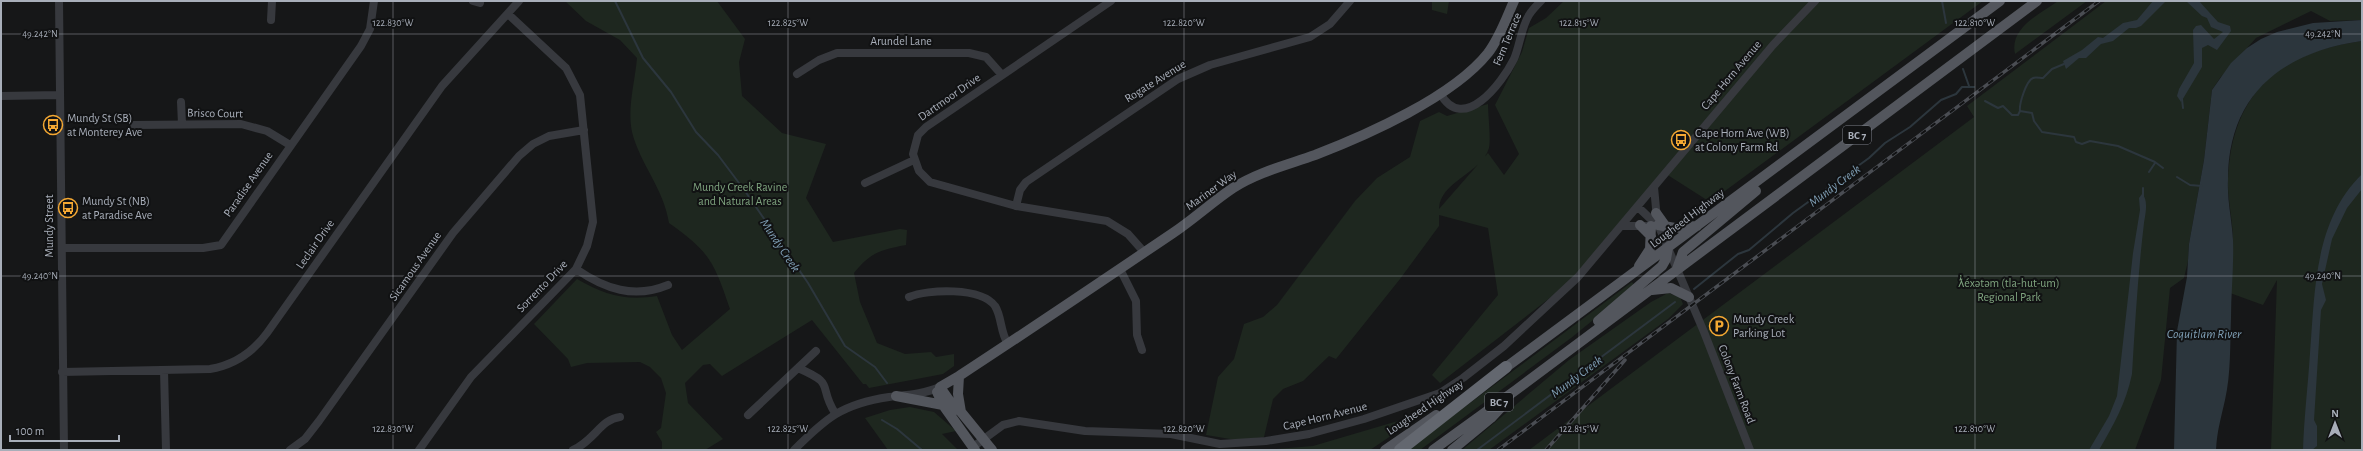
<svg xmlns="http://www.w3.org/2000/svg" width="2363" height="451" font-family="'Alegreya Sans',sans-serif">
  <rect width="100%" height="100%" fill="#161718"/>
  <path fill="#1e271f" d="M565,1H717L745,39L739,62L742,96L782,133L826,144L806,198L833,242L900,229L907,230L906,245C880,250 871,252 854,273L860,302L877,343L905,354L931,352L936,357L954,354V366L943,374L869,388L866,384H863L812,320L722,376L710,364L703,365L685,383L688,403L723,439L705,450H662V442L656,432L661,428L666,393L661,378L650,367L640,362L587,363L571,367L568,359L534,324L577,279C604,295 626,301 657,296L672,335L682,350L730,309C714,262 710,252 669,223C664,189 640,164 632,132C627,108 635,82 637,58L620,40L586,21Z
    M1432,1H1449L1447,14L1432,10Z
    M1564,1H1983L1710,202L1663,172L1573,280L1440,383L1432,375L1498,295L1488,228L1439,215V226L1400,279L1336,359L1329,356L1303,381L1283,389L1273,399L1264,437L1236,440L1206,435L1218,377L1234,359L1244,324L1263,317L1277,305L1355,201L1377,178L1410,157L1420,121L1439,112L1447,116L1488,104C1488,115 1491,138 1489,148C1481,174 1440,181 1439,209L1488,153L1504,175L1519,154L1495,105L1522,52L1529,28L1546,18Z
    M2058,1H2087L2015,54C2009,28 2040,14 2058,1Z
    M2106,1H2362V20L2330,21L2311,11L2256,38L2220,78L2212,90L2204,160L2189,244L2188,261L2184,278L2170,288L2161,380L2135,450H1529L1974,117L1967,106Z
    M2362,41V450H2271L2277,280L2263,305L2230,293C2231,276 2233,259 2233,241C2233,220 2227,199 2228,178C2232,92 2280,52 2362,41Z
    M1632,282L1635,286L1571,338L1420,450H1407Z
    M1668,293L1680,297L1683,304L1668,319L1489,450H1462L1569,360L1651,302Z
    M910,407L934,412L956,431L942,434L958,450H888L865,418L890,410Z
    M1425,413L1370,450H1265L1313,446Z"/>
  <path fill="#2c363d" d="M2153,1H2166L2141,26L2136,28H2129L2113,41L2101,44L2086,58H2079L2066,69L2063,61L2082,50L2098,37L2103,38L2123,23L2137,20Z
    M2186,1H2199L2218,22L2230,26L2231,31L2217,50L2208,45L2202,48V67L2181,102L2177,96L2179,89L2194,63L2193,30L2196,26L2201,25L2214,39L2223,32L2211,27L2207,18L2202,16Z
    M2362,20V41C2283,52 2228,94 2228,180C2227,200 2232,220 2233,240C2234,266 2231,292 2231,318C2230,344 2231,374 2225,400C2221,418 2217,431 2216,450H2174L2177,331L2187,277L2189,244L2204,160L2212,90L2231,63L2247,48L2261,39L2277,32L2313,23Z
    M2362,174V189L2347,208L2332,239L2322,284L2326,300L2321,310L2314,420L2317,426V446L2312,450H2303C2304,418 2308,385 2310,353C2315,291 2314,221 2362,174Z
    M2142,194C2149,200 2145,216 2144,223C2138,273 2135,324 2132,374C2126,403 2114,424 2099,450H2089L2109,416L2117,396L2133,253L2140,210L2139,198Z"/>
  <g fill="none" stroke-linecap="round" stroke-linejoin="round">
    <path stroke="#2c363d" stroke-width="2" d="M615,1L643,58L671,92L696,132L718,155L745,191L808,283L845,346L875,367L887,383
      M1942,1L1946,23
      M1963,69L1969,86
      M2182,99L2183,108
      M1985,101L1998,108L2003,106L2012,115H2018L2020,111L2032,113L2034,121L2042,132L2074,137L2076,142L2082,144L2090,141L2118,146L2155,162L2163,168
      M2020,111C2019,104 2026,81 2033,78C2035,77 2040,78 2043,78L2052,69L2064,64
      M2149,172L2155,163
      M2177,177L2190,185L2202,186
      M2143,197V188
      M1694,289L1738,254L1749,250L1793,213L1869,158L1885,143L1910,127L1941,100L1956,94L1962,87H1974
      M882,420L897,429L922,450
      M1477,450L1675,302"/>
    <path stroke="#37393e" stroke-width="8" d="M59,1L64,450
      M473,1L480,3
      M1111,1L926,127L918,135L913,154L919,171L930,182L1016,206L1107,221L1128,234L1144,252
      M271,20L272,1
      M797,74L819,60L837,53H969L986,57L1002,75
      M1440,93C1463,135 1502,83 1514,59C1520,45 1521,28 1529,15C1532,10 1537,5 1541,1
      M1,96L60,95
      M181,102L182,124
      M134,125L241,124L267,131L290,145
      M865,183L914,160
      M1654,187L1657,219
      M1016,206L1020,190L1026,182L1178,79L1210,65L1310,37L1330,24L1350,1
      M1638,207L1659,227L1704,332L1750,450
      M1622,226H1646
      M62,248H203L221,245L361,46L370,29L374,1
      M576,269C605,289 634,299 668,285
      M1120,269L1136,301L1137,335L1142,350
      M909,297C928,289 981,287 995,306C1002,317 1000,332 1008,344
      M798,368C837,385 817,384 835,413
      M164,370L166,450
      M62,372L210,369C234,365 253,352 267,333L442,86L519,1
      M748,415L816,351
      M973,447L1003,425L1019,421L1085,431L1171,434L1220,444L1266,441L1309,434L1364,419L1440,393L1463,378L1504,346L1578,277L1773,45L1815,1
      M290,450L305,439L319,421L453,233L519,156L533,144L549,136L584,130
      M419,450L471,377L576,269L587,246L593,222L580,95L566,68L508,14
      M573,450C594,441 601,419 620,417
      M794,450C826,418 842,404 889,397C906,395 924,394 940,387"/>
    <path stroke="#53565d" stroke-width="10" d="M1656,213L1666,227
      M1640,225L1651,236
      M1658,225L1675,228L1697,226
      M1639,266L1650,249L1651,226
      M1677,269L1683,252L1756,191
      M1652,290L1671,288L1689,297
      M1598,321L1662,266L1666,259L1668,248
      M1501,371L2000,1
      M959,376L958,394L961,412
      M937,392L943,405L975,450
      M896,396L943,405
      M992,450L961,412L954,407L940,387L959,376C1031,329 1102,281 1173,233C1194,219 1212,202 1233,188C1258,172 1287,165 1315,155C1367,135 1453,97 1488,53C1500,37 1506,19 1514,1
      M1385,450L1436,415
      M1433,450L1516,390L2037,1
      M1452,450L1491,418L1504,404"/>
    <path stroke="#63676f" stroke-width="12" d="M1400,450L1506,367"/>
    <defs>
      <path id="rail" d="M1498,450L2099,1
        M1546,450L1625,360"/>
    </defs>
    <use href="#rail" stroke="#4a4d53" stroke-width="3.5"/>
    <use href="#rail" stroke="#111213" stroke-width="2" stroke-dasharray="6" stroke-linecap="butt"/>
  </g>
  <path fill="none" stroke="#a8aeb9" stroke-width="1" stroke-opacity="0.45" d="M393,1V450M788,1V450M1184,1V450M1579,1V450M1975,1V450M1,34H2362M1,276H2362"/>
  <defs>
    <symbol id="bus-ring" viewBox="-11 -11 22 22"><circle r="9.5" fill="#111213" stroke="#f4a833" stroke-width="1.5"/><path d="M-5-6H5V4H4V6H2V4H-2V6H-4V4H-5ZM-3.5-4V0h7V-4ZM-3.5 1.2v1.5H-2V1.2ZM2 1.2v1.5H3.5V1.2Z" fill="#f4a833"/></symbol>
    <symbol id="parking-ring" viewBox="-11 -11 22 22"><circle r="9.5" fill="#111213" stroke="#f4a833" stroke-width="1.5"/><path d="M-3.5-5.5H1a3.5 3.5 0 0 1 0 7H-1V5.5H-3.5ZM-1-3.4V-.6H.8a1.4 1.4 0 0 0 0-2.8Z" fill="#f4a833"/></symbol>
  </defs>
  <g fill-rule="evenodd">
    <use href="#bus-ring" x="42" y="114" width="22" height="22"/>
    <use href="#bus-ring" x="1670" y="129" width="22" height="22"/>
    <use href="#bus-ring" x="57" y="197" width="22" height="22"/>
    <use href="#parking-ring" x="1708" y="315" width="22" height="22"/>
  </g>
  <g text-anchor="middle" stroke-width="4" stroke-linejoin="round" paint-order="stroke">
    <g fill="#111213" stroke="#7b7f87" stroke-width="1">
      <rect x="1843" y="126" width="28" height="18" rx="3"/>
      <rect x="1485" y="393" width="28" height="18" rx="3"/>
    </g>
    <g font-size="11" font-weight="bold" fill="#a8aeb9">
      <text x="1857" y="139">BC 7</text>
      <text x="1499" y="406">BC 7</text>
    </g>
    <g font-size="12" fill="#a8aeb9" stroke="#111213">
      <text transform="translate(1507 39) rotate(-67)" y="4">Fern Terrace</text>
      <text x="901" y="45">Arundel Lane</text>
      <text transform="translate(1731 75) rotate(-50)" y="4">Cape Horn Avenue</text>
      <text transform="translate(1155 81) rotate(-32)" y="4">Rogate Avenue</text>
      <text transform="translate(949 97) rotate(-35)" y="4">Dartmoor Drive</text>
      <text transform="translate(215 113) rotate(1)" y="4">Brisco Court</text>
      <text transform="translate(248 184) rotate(-55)" y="4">Paradise Avenue</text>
      <text transform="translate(1211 190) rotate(-36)" y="4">Mariner Way</text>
      <text transform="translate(1687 218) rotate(-37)" y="4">Lougheed Highway</text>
      <text transform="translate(49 226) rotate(-90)" y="4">Mundy Street</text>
      <text transform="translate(315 244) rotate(-55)" y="4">Leclair Drive</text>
      <text transform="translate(415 266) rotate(-55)" y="4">Sicamous Avenue</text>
      <text transform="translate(542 286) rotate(-46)" y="4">Sorrento Drive</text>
      <text transform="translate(1737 384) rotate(69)" y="4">Colony Farm Road</text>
      <text transform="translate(1425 407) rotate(-34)" y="4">Lougheed Highway</text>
      <text transform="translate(1325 416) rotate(-14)" y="4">Cape Horn Avenue</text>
    </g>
    <g font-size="12" fill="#a8aeb9" stroke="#111213" text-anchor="start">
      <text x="67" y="122">Mundy St (SB)<tspan x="67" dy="14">at Monterey Ave</tspan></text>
      <text x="1695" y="137">Cape Horn Ave (WB)<tspan x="1695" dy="14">at Colony Farm Rd</tspan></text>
      <text x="82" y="205">Mundy St (NB)<tspan x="82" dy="14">at Paradise Ave</tspan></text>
      <text x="1733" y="323">Mundy Creek<tspan x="1733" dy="14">Parking Lot</tspan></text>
    </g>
    <g font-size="12" fill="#7fa47f" stroke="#111213">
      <text x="740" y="191">Mundy Creek Ravine<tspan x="740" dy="14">and Natural Areas</tspan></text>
      <text x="2009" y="287">ƛ̓éxətəm (tla-hut-um)<tspan x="2009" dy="14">Regional Park</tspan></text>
    </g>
    <g font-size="13" font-style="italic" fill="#7f9eb4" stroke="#111213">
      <text transform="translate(1834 185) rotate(-37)" y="5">Mundy Creek</text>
      <text transform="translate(781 245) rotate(56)" y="5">Mundy Creek</text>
      <text x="2204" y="338">Coquitlam River</text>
      <text transform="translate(1576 376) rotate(-37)" y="5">Mundy Creek</text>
    </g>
  </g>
  <g font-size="10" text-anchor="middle" fill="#a8aeb9" stroke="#111213" stroke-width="4" stroke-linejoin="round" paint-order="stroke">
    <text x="393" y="26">122.830°W</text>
    <text x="788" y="26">122.825°W</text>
    <text x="1184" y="26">122.820°W</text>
    <text x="1579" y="26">122.815°W</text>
    <text x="1975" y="26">122.810°W</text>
    <text x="40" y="37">49.242°N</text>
    <text x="2323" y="37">49.242°N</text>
    <text x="40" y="279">49.240°N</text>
    <text x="2323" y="279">49.240°N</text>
    <text x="393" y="432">122.830°W</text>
    <text x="788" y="432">122.825°W</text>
    <text x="1184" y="432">122.820°W</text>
    <text x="1579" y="432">122.815°W</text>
    <text x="1975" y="432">122.810°W</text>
  </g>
  <rect width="2363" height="451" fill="none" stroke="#a8aeb9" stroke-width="4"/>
  <g transform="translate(2335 423)" stroke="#111213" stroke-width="3" paint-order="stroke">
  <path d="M0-3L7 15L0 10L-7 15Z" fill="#a8aeb9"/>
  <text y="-6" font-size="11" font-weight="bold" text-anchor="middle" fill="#a8aeb9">N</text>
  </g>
  <path d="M10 435v6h109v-6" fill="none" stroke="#a8aeb9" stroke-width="2"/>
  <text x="16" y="435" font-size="12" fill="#a8aeb9" stroke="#111213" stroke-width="3" paint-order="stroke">100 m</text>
</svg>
